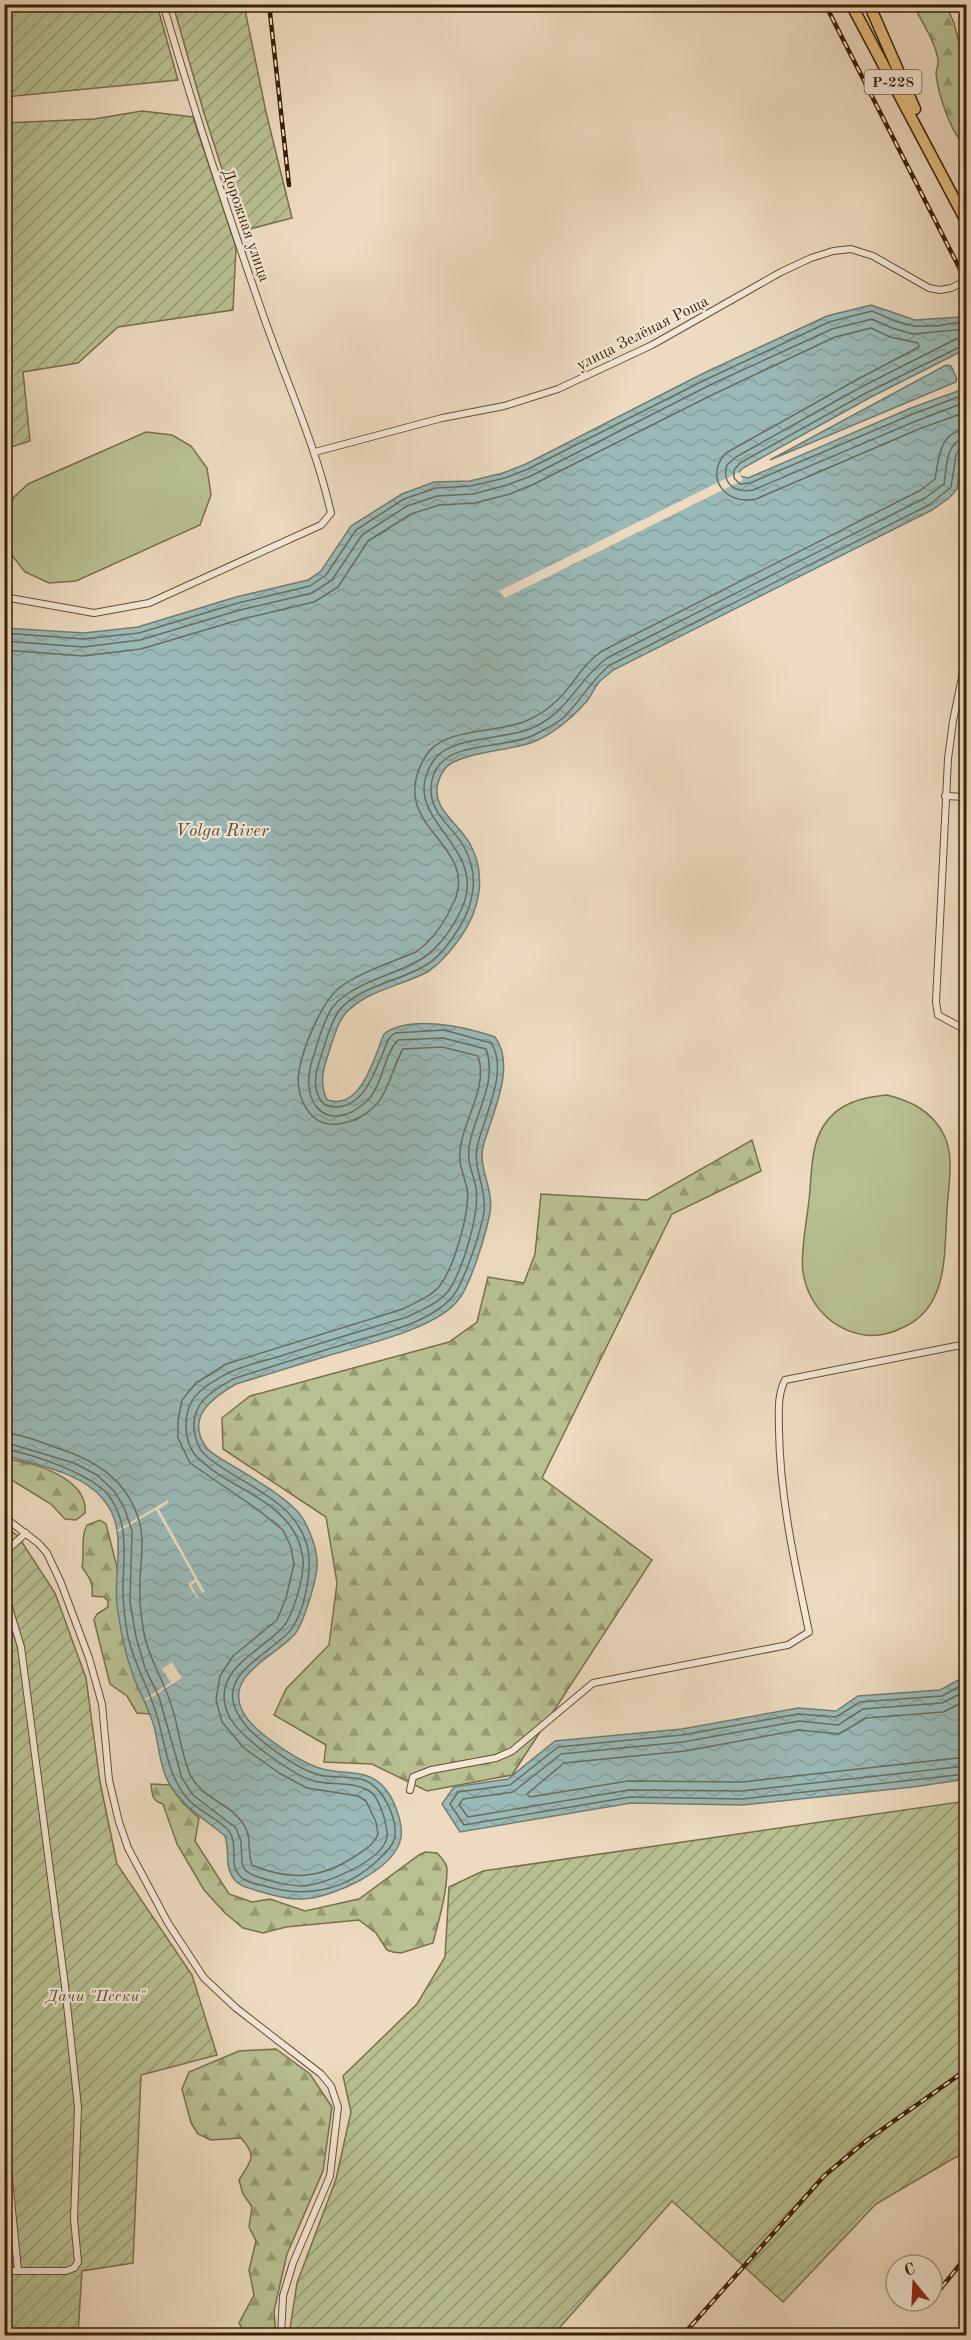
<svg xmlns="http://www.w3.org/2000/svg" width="971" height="2340" font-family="'Old Standard TT',serif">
  <defs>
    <pattern id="forest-firs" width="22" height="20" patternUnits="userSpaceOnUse" patternTransform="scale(1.5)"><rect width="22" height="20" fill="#b8c092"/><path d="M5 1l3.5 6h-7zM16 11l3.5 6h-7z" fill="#979b75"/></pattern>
    <pattern id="garden-furrows" width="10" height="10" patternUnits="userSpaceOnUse" patternTransform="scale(1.5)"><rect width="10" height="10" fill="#b8c092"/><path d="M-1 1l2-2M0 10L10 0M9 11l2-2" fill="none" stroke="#979b75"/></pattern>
    <pattern id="water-waves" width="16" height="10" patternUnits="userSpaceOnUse" patternTransform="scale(1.5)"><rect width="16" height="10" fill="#9abab8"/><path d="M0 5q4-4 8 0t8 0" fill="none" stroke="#859f9d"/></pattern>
  </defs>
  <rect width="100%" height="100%" fill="#eddac0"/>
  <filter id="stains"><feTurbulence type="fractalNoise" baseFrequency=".00333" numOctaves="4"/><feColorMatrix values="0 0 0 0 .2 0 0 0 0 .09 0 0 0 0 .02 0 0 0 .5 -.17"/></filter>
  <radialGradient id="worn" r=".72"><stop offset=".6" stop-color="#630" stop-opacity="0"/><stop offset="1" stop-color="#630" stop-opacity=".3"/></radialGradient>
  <path fill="url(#forest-firs)" stroke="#78704a" stroke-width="1.5" d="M913,5H946L954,23L966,69V146C951,135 938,93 936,74C936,69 939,65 938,60C936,43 921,20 913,5Z
    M752,1140L761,1171L672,1214L542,1478L652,1560L512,1775L427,1791L372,1764L324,1762L326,1745L274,1715L286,1689L329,1645L337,1583L326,1517L223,1449L222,1418L250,1396L449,1342L477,1322L488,1277L524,1283L535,1254L541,1194L647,1200Z
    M5,1459C31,1461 89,1478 85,1513L76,1520L65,1519L51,1504L5,1476Z
    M100,1520L106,1524L118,1571L117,1584L150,1714L137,1713L127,1696L110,1684L94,1620L97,1614L108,1607V1601L104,1597L92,1596C94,1584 89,1577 82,1567C85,1551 80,1539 87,1525Z
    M151,1784L170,1785L183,1803L199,1818L195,1841L229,1894L252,1902L270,1899L305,1911L359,1899L419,1855L425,1852L437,1853C441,1857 447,1863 447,1869C447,1894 439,1919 433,1943L401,1953L393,1952L387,1950L376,1933L359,1920L286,1927L263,1933L243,1928L225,1913L204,1890L177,1844L163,1804C152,1801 152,1794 151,1784Z
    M276,2049L310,2074L332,2107L323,2171L287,2254L274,2311L276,2335H246L239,2323L254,2295L249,2270L256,2241L249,2227L252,2207L243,2194L239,2180C251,2160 258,2157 241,2138L211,2140L198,2134L191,2123L182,2089L189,2072L239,2051Z"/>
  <path fill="#b8c092" stroke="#78704a" stroke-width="1.5" d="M146,432L172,435L191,446L207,468L211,495L200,525L76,581L49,583L25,572L7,549L6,516L14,497L28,484Z
    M887,1095C911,1101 932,1111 944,1135C955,1157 948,1187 947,1211C944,1253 949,1306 904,1327C892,1333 878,1337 865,1335C832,1330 808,1305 803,1272C800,1254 807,1219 809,1200C812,1175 810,1147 824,1125C838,1103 863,1097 887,1095Z"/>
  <path fill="url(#garden-furrows)" stroke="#78704a" stroke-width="1.5" d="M4,5H157L178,80L5,97Z
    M173,5H244L266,112L292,218L242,231L204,113Z
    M142,111L193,117L236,247L233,310L118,327L78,363L23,372L30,441L5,449V123L94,119Z
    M4,1526L18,1536L55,1593L86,1678L100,1782L117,1864L192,1975L217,2055L141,2075L133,2263L82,2271L78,2335H5Z
    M966,1801V2153L954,2158L876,2204L783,2302L672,2201L553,2335H289L297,2283L336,2179L351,2112L343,2076L417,2004L445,1957L449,1887L483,1871Z"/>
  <path fill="url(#water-waves)" stroke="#737c6f" stroke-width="1.5" d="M871,305L915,320L960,317L966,314V349L869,398L743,468L739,472L740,476L748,478L911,408L966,388V447L962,456L957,489L949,498L932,510L613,670C609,674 603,678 599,682C594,688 592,695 587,701C572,718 555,733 533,742C512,751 455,752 444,770C436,782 434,795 442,808C450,821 463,831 470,844C487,875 480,910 460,938C451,950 442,962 429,971C403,986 365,990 345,1014C337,1023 333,1040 329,1052C323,1069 319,1082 327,1100C361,1111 374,1058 384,1034C410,1014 466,1027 495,1037C517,1067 491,1116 483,1147C478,1168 494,1189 490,1213C486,1233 471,1284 459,1299C437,1329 363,1345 327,1356C297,1365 266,1375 236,1384C213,1397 185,1417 206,1447C211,1454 222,1459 228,1463C248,1475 288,1498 301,1516C306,1522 310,1533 313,1541C315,1547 317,1556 317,1563C318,1576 303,1626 294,1635C275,1656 225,1675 242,1710C251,1731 296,1759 316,1767C344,1778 370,1764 389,1794C396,1805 403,1825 401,1837C396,1870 331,1898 303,1899C289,1900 271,1895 258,1891C250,1888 240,1887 234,1879C224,1867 230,1850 225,1836C206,1820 186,1809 172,1788C160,1771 159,1746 154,1726C148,1706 138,1691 132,1672C124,1650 120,1627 117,1605C113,1569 129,1529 103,1499C81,1472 36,1465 5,1455V628L84,633L138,627L236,597L308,580L321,571L351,526L402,494L434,482L470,481L503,473L526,464L704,373L827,316Z
    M946,365L951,366L957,379L956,382L770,460Z
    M966,1676V1779L913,1787L742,1805L631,1803L460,1832L442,1804L454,1787L508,1779L555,1741L682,1729L798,1708L836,1711L858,1696L940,1690Z"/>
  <path fill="#eddac0" d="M739,472L743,480L505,598L499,591Z
    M168,1500L169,1502L159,1509L205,1592L202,1593L196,1582L191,1585L198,1597L197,1598L188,1584L195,1579L156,1510L118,1532L117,1530Z
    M172,1662L182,1678L146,1701L145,1699L171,1682L162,1669Z"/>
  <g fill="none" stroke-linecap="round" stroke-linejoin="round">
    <path stroke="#6a6c5d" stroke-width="1.5" d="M966,337L958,338L863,386L736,457L727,465C721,484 736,493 753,490L916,421L966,402
      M966,344L866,393L740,463L734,470V478L740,484L750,483L913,414L966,394
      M4,633L83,639L139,633L238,603L310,586L326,575L356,530L404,499L436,488L471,486L505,478L528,469L707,379L829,322L872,311L895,321L914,326H937L966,321
      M4,641L83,647L140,640L240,610L312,593L332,580L362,535L407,506L437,496L473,494L507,485L531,476L710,385L832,329L872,319L892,328L913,334L966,329
      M4,650L83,656L141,649L242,619L314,602L338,587L368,541L411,514L439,505L475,503L510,494L534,484L714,394L835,337L871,328L890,337L918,343L919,347L858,379L726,453C703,477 726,506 756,499L919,429L966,412
      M4,1433C24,1434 47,1445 66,1451C103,1464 133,1488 141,1529C144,1547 140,1566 140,1583C139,1600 141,1617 144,1633C148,1655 159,1673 167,1693C178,1718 179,1747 189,1772C200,1799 231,1803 244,1825C252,1838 247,1851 252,1865C290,1881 320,1879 354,1857C363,1851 374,1845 378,1834L376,1822L366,1801L358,1796L307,1788L279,1773L244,1748L222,1722L216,1700L220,1676L233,1656L277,1620L286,1598L294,1564L291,1547L283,1530L257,1509L190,1463L178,1438V1420L182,1400L196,1383L226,1364L403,1309C416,1302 433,1296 441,1284C454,1266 471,1210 467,1188C463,1172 457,1161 461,1144C466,1116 488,1085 478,1056L442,1047L403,1049C393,1066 389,1091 375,1106C365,1116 353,1122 339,1124C309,1128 295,1096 299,1071C303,1047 321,1004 338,989C355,974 395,961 416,952C430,942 440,929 448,914C450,908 454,903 456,897C475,842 385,825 425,757C443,726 497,734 526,721C535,717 546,711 553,704C573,688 579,667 602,651L921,490L935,479C939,459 939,431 966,430
      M4,1442L74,1463L97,1475L114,1491L124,1507L132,1531L130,1602L136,1637L145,1668L159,1697L182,1778L193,1795L236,1828L241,1841L242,1863L245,1870C255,1879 289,1886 303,1886C324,1885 383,1861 387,1837C388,1831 385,1822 384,1817C381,1809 379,1800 373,1794C358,1780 332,1786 314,1781C293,1775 241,1738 230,1718C206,1672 260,1653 283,1627C293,1616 303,1579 303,1565C304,1559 301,1550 300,1545C285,1499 229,1489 198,1458C185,1446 183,1420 190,1405C196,1390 214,1381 228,1373C244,1365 264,1361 281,1356C323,1342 365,1330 407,1317C421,1310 440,1303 449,1290C463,1269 480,1213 476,1188C473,1173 467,1163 469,1147C474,1114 498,1084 486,1049L443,1038L398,1040C383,1056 383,1085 367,1101C328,1137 297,1103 313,1058C318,1042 323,1021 332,1008C341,996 353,990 365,984C384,975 406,969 423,958C441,946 458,921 465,900C483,842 395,816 434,760C449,737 502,739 527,730C568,715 575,682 607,658L925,498L944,484C947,468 945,440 966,439
      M4,1449C33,1454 92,1474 109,1496C130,1524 123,1557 123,1589C123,1605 125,1621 128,1637C133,1660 144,1679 152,1701C165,1733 164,1770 186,1797C198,1812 217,1817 229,1831C239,1844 228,1864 240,1876C246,1883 257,1884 265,1886C307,1899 347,1890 379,1859C386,1853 393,1846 395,1837C397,1817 383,1787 364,1780C349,1775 331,1779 316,1774C296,1768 262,1743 248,1728C206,1680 259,1662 288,1633C305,1615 314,1565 306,1542C291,1496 237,1484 204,1454C198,1448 195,1437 194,1429C192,1402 212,1391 233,1379C269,1367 306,1356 342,1345C376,1334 429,1325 453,1296C464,1283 482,1228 484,1211C487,1189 473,1170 477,1148C482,1120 510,1071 491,1043L444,1030L395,1033L389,1038C377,1065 364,1118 325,1105C313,1095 314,1076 319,1063C324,1047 329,1026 338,1012C356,987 401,981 426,965C437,959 444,950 451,940C472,912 482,879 464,847C457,833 444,824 437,811C428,796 429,777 440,764C458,742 509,748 534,735C544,729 558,724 565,716C582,699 592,679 610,665L929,505L951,487L956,455L960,448L966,447
      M966,1683L942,1696L860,1702L836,1717L798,1714L682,1735L558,1747L510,1785L458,1792L450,1804L464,1825L630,1797L742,1799L966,1774
      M966,1691L942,1703L863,1709L838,1725L799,1721L683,1742L561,1754L513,1792L463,1799L459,1805L468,1817L629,1790L742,1791L966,1766
      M966,1701L943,1712L866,1718L839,1734L799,1730L685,1751L564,1763L527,1794L530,1797L628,1781L742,1782L966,1757"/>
    <defs>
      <path id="minor" d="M315,452L442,418L504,406L558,389L652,345L781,272L811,258L833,251L851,249L873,256L929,288L940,290L951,288L966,281
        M4,597L94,613L149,603L321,525L331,513C315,442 284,377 261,309C226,208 193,107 163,4
        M966,658L953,721L948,759L936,1002L938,1015L966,1030
        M945,796L966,797
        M4,1517L38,1543L47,1553L61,1583L89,1658L102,1704L109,1780L119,1822L128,1848L168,1923L204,1978L236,2008L321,2074L331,2086L338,2107L330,2176L293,2263L283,2296L281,2336
        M4,1553L26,1533
        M4,1591L21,1647L65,1986L78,2107L74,2219L78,2262L74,2268L66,2271H4
        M410,1790L413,1777L431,1770L496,1758L512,1751L593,1683L788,1645L809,1632C795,1565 780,1499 779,1430C779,1412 777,1396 785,1380L966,1344
        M4,2130L18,2270"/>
      <path id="trunk" d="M851,4L966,221
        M869,4L915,109"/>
    </defs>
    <use href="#minor" stroke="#664e32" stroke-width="8"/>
    <use href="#trunk" stroke="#391f02" stroke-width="13"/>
    <use href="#minor" stroke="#f3e7d6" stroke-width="6"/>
    <use href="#trunk" stroke="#e6bd80" stroke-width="10"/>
    <defs>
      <path id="rail" d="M269,4L289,185
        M825,4L966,281
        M933,2298L966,2257
        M682,2336L824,2176L867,2140L966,2070"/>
    </defs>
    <use href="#rail" stroke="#391f02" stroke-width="4.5"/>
    <use href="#rail" stroke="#f3e7d6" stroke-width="2" stroke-dasharray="7" stroke-linecap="butt"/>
  </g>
  <g text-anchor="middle" stroke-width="4.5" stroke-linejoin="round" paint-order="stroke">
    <rect fill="#f3e7d6" stroke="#715b42" stroke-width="1.5" x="864.5" y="70" width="57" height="24" rx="4.5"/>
    <g font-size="15" font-weight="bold" fill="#391f02">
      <text x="893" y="87">Р-228</text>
    </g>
    <g font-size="16" fill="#391f02" stroke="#f3e7d6">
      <text transform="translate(247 225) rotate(71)" y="6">Дорожная улица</text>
      <text transform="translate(642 332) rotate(-27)" y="6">улица Зелёная Роща</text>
    </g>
    <g font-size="16" font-style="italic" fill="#5f4f2d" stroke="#f3e7d6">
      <text x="96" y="2001">Дачи "Пески"</text>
    </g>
    <g font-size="18" font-style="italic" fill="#564e39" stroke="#f3e7d6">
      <text x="222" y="836">Volga River</text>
    </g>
  </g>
  <rect width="971" height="2340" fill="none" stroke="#eddac0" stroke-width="24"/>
  <rect x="6" y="6" width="959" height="2328" fill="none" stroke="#391f02" stroke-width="3"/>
  <rect x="12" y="12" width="947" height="2316" fill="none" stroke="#391f02" stroke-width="1.5"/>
  <g transform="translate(914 2283) rotate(342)"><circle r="28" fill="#f3e7d6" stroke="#a99781" stroke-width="1.5"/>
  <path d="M0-4.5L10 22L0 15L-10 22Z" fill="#8f2418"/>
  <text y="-9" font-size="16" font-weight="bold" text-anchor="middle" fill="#391f02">С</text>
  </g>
  <rect width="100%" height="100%" filter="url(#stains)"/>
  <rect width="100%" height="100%" fill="url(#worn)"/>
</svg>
